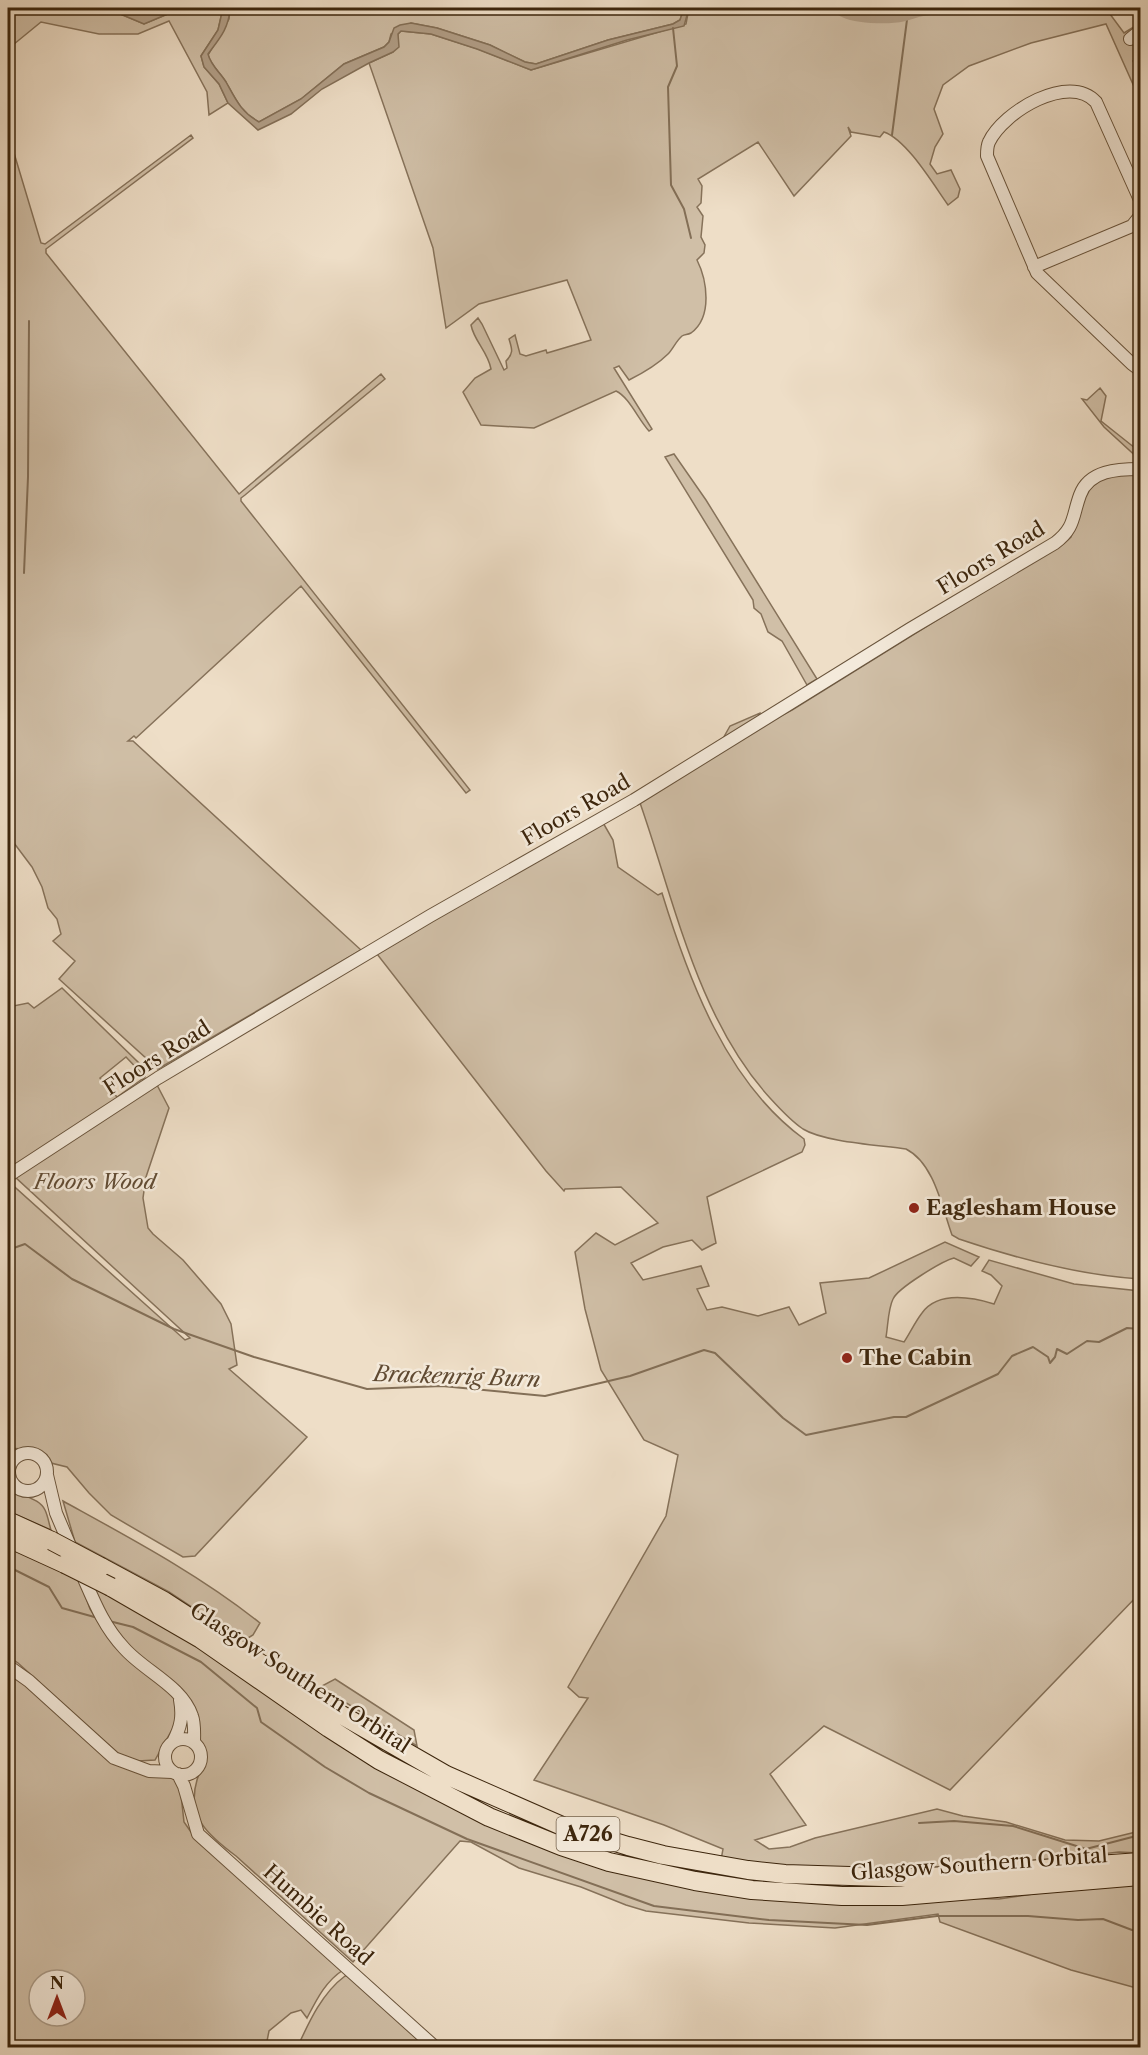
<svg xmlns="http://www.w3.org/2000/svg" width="1148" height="2055" font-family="'Libre Caslon Text',serif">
  <rect width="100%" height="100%" fill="#eedec7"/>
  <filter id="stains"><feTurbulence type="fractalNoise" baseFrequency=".00333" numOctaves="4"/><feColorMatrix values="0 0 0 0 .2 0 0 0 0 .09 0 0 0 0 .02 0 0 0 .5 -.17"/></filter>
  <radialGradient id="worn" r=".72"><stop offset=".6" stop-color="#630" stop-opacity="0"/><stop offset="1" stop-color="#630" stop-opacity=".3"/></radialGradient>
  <path fill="#d0bfa7" stroke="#86725a" stroke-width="1.5" fill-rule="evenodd" d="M11,8H106L144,24L182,8H223L218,30L201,56L204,67L219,84L228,103L209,115L207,92L169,21L138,34H99L41,22L8,49V16Z
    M230,8H684L680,20L673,24L608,40L536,64L525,62L490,45L437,28L411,23L391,34L389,42L384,47L344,64L301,99L259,122C241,112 236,100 226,82C220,72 211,66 208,55L229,19Z
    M689,8H837C852,23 879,14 898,12C882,13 859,16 845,8H1111L1107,10L1124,33L1140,23V55L1133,61L1140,75V100L1106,24L1031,43L969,66L943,85L934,109L943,134L935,147L930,164L937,174L951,170L960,189L958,197L948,205C933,184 907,140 884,132L880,137L851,132L848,127L851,136L794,196L758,142L698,179L702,186L701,203L697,207L703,216L701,237L705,245L704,253L697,260C707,280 713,317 691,333C687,335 685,334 682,336C676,341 673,349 668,354C657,365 643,373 629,380L619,366L614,368L652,429L649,431C638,419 629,397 616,391L534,428L481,425L463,392L475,378L491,369C488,352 474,341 471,325L478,318L482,324L504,370L507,368L506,361C514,353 512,349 509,339L515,335L520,354L526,356L546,350L547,353L591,340L567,280L479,304L446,328L433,248L369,63L393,52L398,34L401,31L431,34L478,49L531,70L686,24Z
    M8,133L41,243L45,244L191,135L193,138L46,249V253L239,494L381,374L385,379L245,495L241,498V501L470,790L466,793L301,586L136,738L134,736L128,741H133L361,950L158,1069L59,979L75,961L53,941L61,934L57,919L48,908L42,887L32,867L14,843H8Z
    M1100,388L1106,396L1101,421L1140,452V460L1104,427L1082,399L1087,400Z
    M674,454L706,500L817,679L807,685L782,641L768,632L761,614L754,608L753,600L665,457Z
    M1108,474H1140V1279C1078,1275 1018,1259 959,1239L952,1235C942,1207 934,1163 906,1149C879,1145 824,1142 803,1129C791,1121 780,1109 770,1098C697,1018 674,899 639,800L721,742L730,726L760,713L761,726L792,710L940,618L1062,545L1071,537L1086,492Z
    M602,821L613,840L618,867L658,895L662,893C689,981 727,1083 804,1139L805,1145L802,1152L707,1197L716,1243L702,1250L692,1240L663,1247L631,1263L643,1280L701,1266L709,1286L697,1289L707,1310L722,1307L758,1316L789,1307L799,1325L826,1313L820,1283L869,1278L945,1242L979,1257L971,1266L954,1258C942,1261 898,1288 893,1299C888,1309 888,1326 886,1337L904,1342C910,1333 915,1322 922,1313C938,1291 971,1297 994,1304L1002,1286L991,1275L982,1271L989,1260L1074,1284L1140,1291V1593L950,1790L824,1726L770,1774L806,1825L755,1840L769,1849L790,1847L815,1838L937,1809L963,1816L1006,1822L1065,1840L1099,1841L1140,1831V1853L1119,1852L1006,1865L885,1871L804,1868L721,1860L723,1849L664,1825L534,1780L588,1698L579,1697L568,1687L666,1516L678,1455L644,1440L601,1370L585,1309L575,1252L596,1233L615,1245L658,1223L621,1187L565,1189L564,1191L546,1171L377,954Z
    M62,988L142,1066L145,1077L138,1088L8,1170V1007L28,1003L34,1008ZM126,1057L145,1077L117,1097L100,1078Z
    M156,1083L169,1108L146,1177L143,1198L148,1228L153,1234L183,1260L221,1304L231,1324L237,1365L229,1369L307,1437L195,1556L183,1557L111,1515L89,1493L67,1467L51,1463L47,1455L37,1450L8,1448V1181L185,1340L190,1338L14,1176Z
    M8,1486C18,1497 38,1496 45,1510C48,1516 49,1524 51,1530L8,1511Z
    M63,1501C130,1538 200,1575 260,1623L253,1635L243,1641L169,1592L75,1542Z
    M8,1545L80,1581L90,1609L100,1625L173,1695L178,1709V1719L155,1760L138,1761L119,1754L18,1663L8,1656Z
    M92,1587L145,1614L233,1668L334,1737L622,1871L945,1898L999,1899L1061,1890L1140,1883V1989L1071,1970L940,1922L938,1914L835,1928L749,1923L646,1911L626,1905L581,1887L519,1868L471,1842L460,1841L353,1962L236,1856C209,1836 186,1817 197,1780C199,1773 203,1766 204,1759C205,1751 202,1747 200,1741C195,1730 198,1716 193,1705C182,1681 157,1672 139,1656C118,1637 105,1612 92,1587Z
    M8,1673L19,1679L87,1741L174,1777L180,1786L184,1822L193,1835L343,1970C325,1982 317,1999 307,2018L301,2010L291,2013L269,2031L267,2041L273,2047H8ZM39,1980H75V2016H39Z
    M335,1679L414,1730L417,1746L320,1687Z
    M345,1976H350L432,2048H297C309,2022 322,1993 345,1976Z"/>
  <path fill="#b29f88" stroke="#836f57" stroke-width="1.5" d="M106,8H125L140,14L160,8H182L144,24Z
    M223,8H230C229,28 220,38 208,54C211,66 220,72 226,82C236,100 241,112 259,122L301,99L344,64L384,47L389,42L394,28L400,25L411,23L437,28L490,45L525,62L536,64L608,40L673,24L680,20L684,8H689L684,26L627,40L531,70L477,49L431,34L401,31L398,34L399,47L393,52L369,63L322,89L291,114L258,130L228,103L219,84L204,67L201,56L218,30Z"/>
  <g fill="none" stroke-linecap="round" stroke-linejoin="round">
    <path stroke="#836f57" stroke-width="2" d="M673,28L677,66L668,87L671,185L684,209L691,238
      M892,135L908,12
      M24,573L28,477L29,321
      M8,1250L25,1244L72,1279L174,1329L254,1357L367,1389L442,1386L545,1396L630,1376L704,1350L715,1353L783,1418L806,1435L894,1417H906L998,1374L1012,1356L1033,1347L1048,1357L1050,1363L1055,1357L1057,1349L1067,1354L1087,1341L1099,1342L1127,1328L1140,1329
      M8,1572L13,1569L49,1587L62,1608L98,1618
      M109,1621L133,1627L201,1662L257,1708L261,1722L325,1767L369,1793L467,1839L654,1906L769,1920L867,1925L937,1916H1028L1078,1920L1103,1919L1132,1930L1140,1929
      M919,1823L954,1821L1013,1826L1086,1849L1140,1835"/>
    <path stroke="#b29f88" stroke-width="15" d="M841,8C853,17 889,17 903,14C912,12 919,8 927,8"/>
    <defs>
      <path id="minor" d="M1130,39L1140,31
        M1140,200L1096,102C1069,72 1003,112 989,142C987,146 987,151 987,156L1037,273L1132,364L1140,370
        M1034,267L1132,226L1140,216
        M8,1176L158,1078L430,916L634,800L910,629L1055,543C1075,528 1072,517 1080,495C1089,470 1118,469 1140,469
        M9 1472a19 19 0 1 1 38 0a19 19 0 1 1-38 0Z
        M47,1475L56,1513L73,1553
        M81,1572C93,1599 103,1626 124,1648C144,1671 182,1686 192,1716C195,1724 194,1735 194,1743
        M8,1666L29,1681L114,1758L149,1771L172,1772
        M165 1757a18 18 0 1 1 36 0a18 18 0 1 1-36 0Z
        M173,1742C181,1727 183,1716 180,1700
        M178,1774L184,1786L198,1834L436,2048"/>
      <path id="highway" d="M8,1521L52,1541
        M8,1538L65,1564
        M101,1567L164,1601L326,1706L446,1775L562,1826L628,1846L663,1855L748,1870L785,1874L915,1878L1140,1862
        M111,1587L201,1639L329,1728L379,1760L489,1817L561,1846L609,1862L695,1881L752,1890L842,1896H902L1140,1876"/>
    </defs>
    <use href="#minor" stroke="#69543c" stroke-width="14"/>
    <use href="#highway" stroke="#3d260d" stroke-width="20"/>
    <use href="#minor" stroke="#f4eadb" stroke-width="12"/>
    <use href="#highway" stroke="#eedec7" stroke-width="18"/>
    <defs>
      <path id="highway-bridge" d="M52,1541L101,1567
        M65,1564L111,1587"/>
    </defs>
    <use href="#highway-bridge" stroke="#3d260d" stroke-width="20" stroke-linecap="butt"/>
    <use href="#highway-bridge" stroke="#eedec7" stroke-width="18"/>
  </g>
  <g fill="#8f2418" stroke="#f4eadb" stroke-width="2">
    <circle cx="914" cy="1208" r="6"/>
    <circle cx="847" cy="1358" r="6"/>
  </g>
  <g text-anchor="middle" stroke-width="5" stroke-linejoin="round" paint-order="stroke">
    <rect fill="#f4eadb" stroke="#74614b" stroke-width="1.5" x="556.5" y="1817" width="63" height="34" rx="4.5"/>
    <g font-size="20" font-weight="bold" fill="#3d260d">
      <text x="588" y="1841">A726</text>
    </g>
    <g font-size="21" fill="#3d260d" stroke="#f4eadb">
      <text transform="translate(991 558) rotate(-31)" y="7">Floors Road</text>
      <text transform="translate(576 810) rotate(-30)" y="7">Floors Road</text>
      <text transform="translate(157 1058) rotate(-32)" y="7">Floors Road</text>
      <text transform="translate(300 1678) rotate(33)" y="7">Glasgow Southern Orbital</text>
      <text transform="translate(979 1864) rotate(-4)" y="7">Glasgow Southern Orbital</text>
      <text transform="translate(318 1915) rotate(42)" y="7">Humbie Road</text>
    </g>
    <g font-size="21" font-style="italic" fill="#624c34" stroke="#f4eadb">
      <text x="95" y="1189">Floors Wood</text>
    </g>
    <g font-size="21" font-weight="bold" fill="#3d260d" stroke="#f4eadb" text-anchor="start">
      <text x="926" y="1215">Eaglesham House</text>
      <text x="859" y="1365">The Cabin</text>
    </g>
    <g font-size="22" font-style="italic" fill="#604a32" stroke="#f4eadb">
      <text transform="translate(457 1376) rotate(2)" y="8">Brackenrig Burn</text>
    </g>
  </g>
  <rect width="1148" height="2055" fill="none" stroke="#eedec7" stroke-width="30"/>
  <rect x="9" y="9" width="1130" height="2037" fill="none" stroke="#3d260d" stroke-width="3"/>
  <rect x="15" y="15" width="1118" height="2025" fill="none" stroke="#3d260d" stroke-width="1.5"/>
  <g transform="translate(57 1998)"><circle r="28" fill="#f4eadb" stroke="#ab9c89" stroke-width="1.5"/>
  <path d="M0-4.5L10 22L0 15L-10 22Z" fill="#8f2418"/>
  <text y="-9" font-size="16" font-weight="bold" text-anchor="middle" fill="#3d260d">N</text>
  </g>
  <rect width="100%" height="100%" filter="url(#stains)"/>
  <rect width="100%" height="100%" fill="url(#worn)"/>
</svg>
